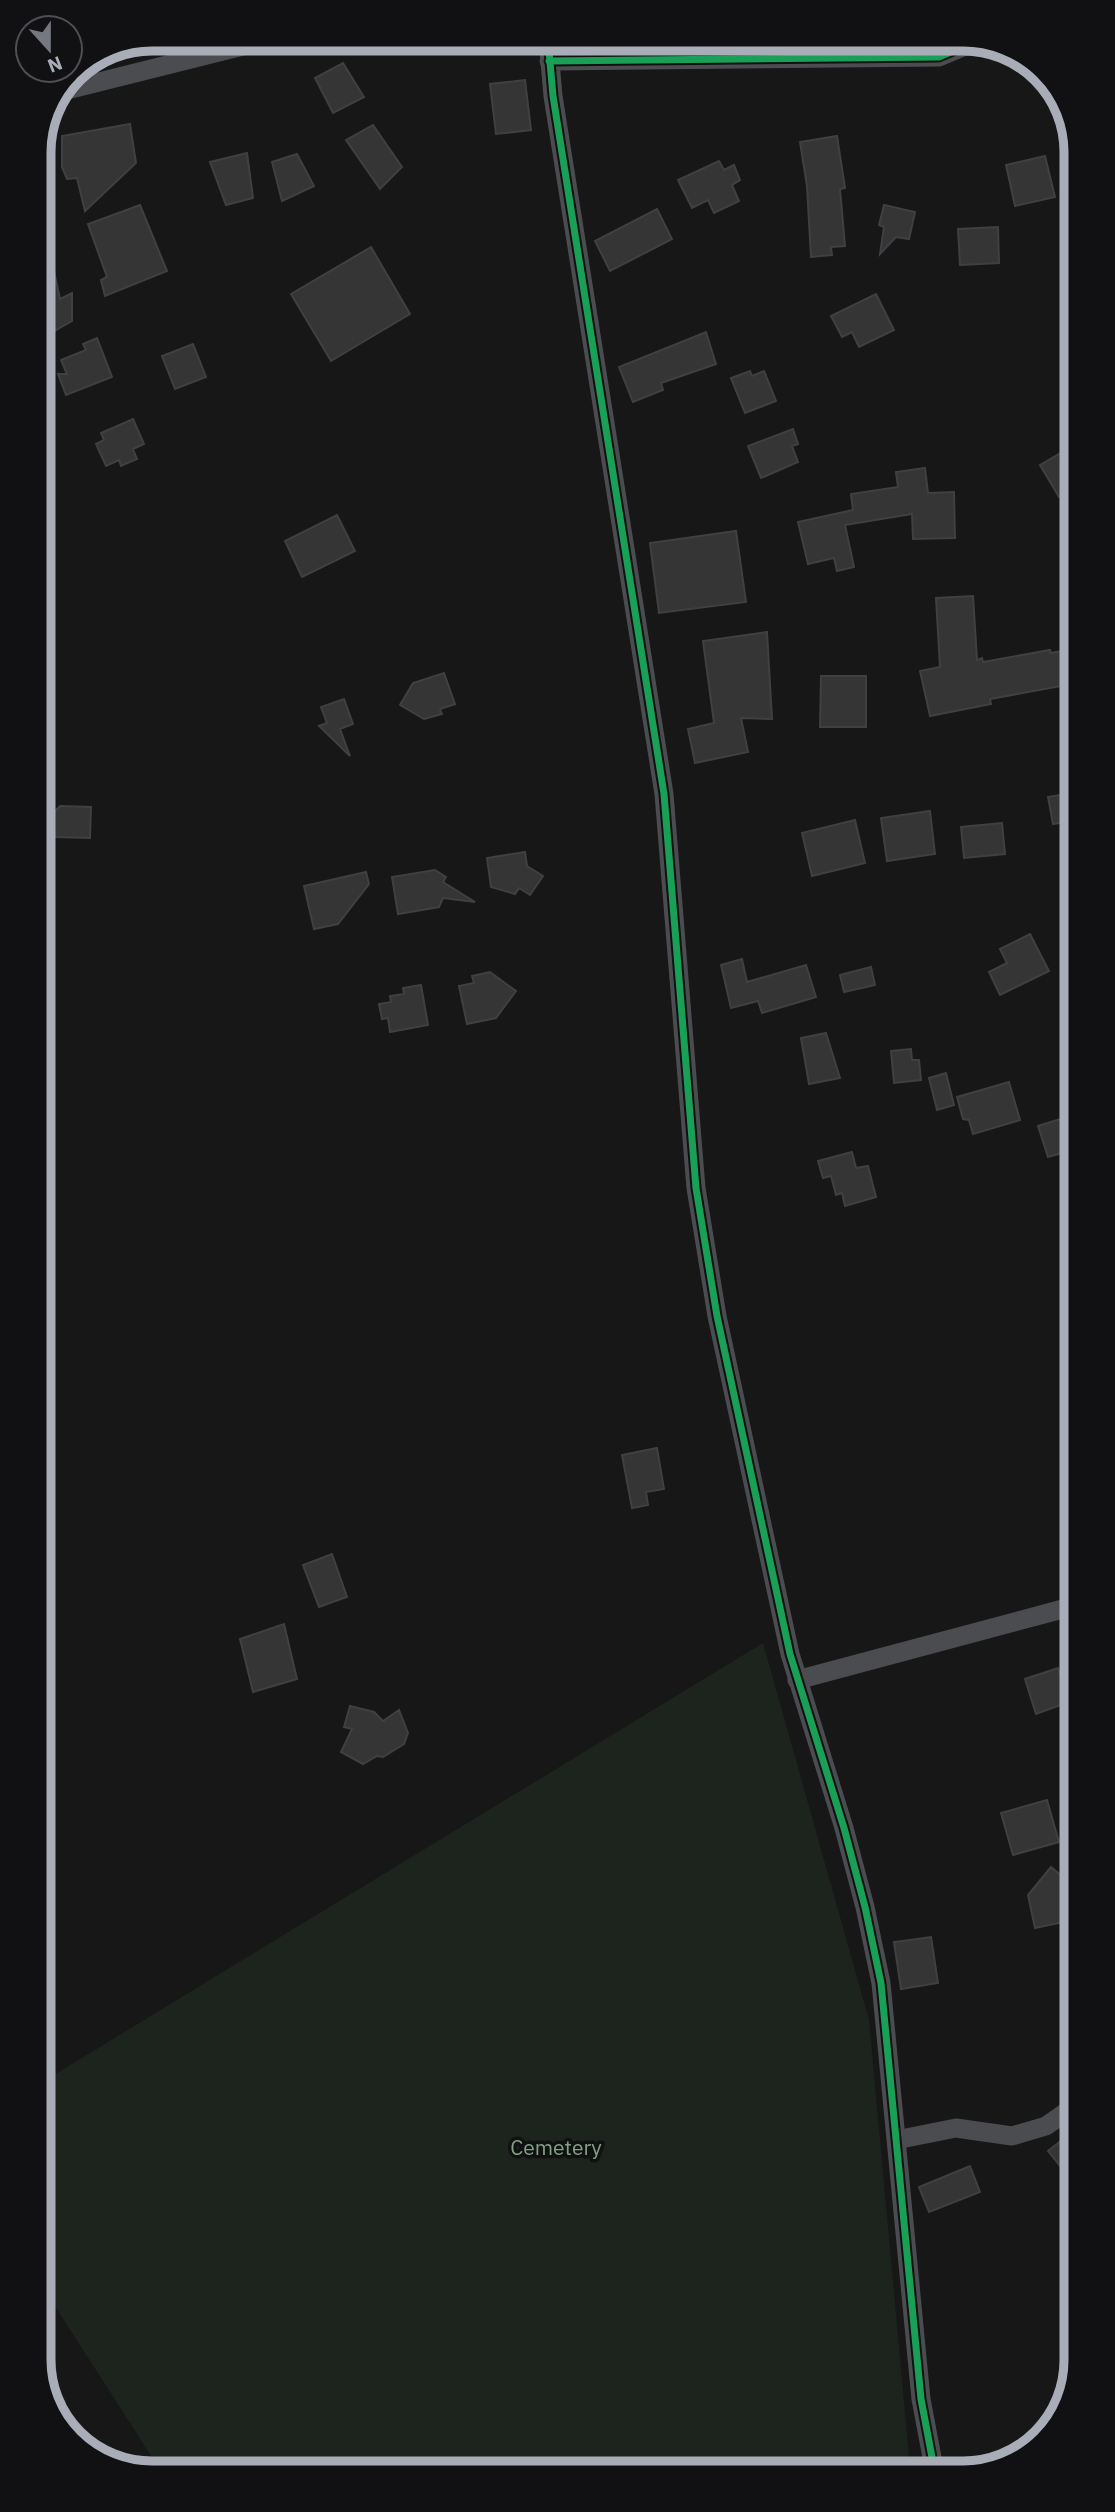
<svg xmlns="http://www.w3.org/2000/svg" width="1115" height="2512" font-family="'IBM Plex Sans',sans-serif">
  <rect width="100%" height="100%" fill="#171717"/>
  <path fill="#1d241e" d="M763,1643L869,2020L910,2468L162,2473L44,2289V2081Z"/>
  <path fill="#353536" stroke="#3f4043" stroke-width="2" d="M343,63L364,97L333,113L315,78Z
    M525,80L531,130L496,134L490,84Z
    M130,124L136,163L85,211L77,178L67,179L62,167V136Z
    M373,125L402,167L380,189L346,140Z
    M837,136L845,188L840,189L845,246L831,247L832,255L811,257L807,186L800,142Z
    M247,153L253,198L226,205L210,162Z
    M297,154L314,186L282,201L272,162Z
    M1045,156L1055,197L1015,206L1006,165Z
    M719,161L724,170L734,165L740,180L732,185L739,201L714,213L708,200L692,208L678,180Z
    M140,205L167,271L105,296L101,280L107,277L88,224Z
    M884,205L915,212L909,239L896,237L880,254L884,227L879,225Z
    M657,209L672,239L610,271L595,241Z
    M998,227L999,263L960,265L958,229Z
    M46,234L60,299L72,293V321L49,334L39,304V235Z
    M371,247L410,314L331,361L291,294Z
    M876,294L894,330L859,347L852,332L842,337L831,316Z
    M706,332L716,364L661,383L663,390L633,402L619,367Z
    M97,338L112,377L66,395L58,374H67L61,360L86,350L83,344Z
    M193,344L206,377L175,389L162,356Z
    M750,371L752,376L764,371L776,401L745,413L731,378Z
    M133,419L144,444L133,449L137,459L121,466L119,460L106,466L96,444L104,440L101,433Z
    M793,429L798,444L792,446L798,462L761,478L748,446Z
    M1071,447V490L1059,497L1040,465Z
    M925,468L928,493L954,492L955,538L913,539L912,514L845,525L854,567L837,571L834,558L808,564L798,522L853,510L851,494L898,487L896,472Z
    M337,515L355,551L302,577L285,541Z
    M736,531L746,602L659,613L650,543Z
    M973,596L977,660L982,658L983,662L1050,650L1051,653L1072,649V684L990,699L991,704L930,716L920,671L940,667L936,598Z
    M767,632L772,719L741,718L748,752L695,763L688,729L714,723L703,641Z
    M444,673L455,704L440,709L442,714L424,719L400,705L413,683Z
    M821,676H866V727H820Z
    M344,699L353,724L340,729L350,756L319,726L327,723L321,707Z
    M1072,793V821L1053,824L1048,797Z
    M60,806L91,807L90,838L54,837L48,819Z
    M930,811L935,854L887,861L881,818Z
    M855,820L865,863L812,876L802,833Z
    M1002,823L1005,854L964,858L961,827Z
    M525,852L527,866L543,876L530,895L519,888L515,894L491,887L487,858Z
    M435,870L446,877L443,882L475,902L443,898L439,907L398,914L392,877Z
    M366,872L369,884L338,924L314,929L304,886Z
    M1030,934L1049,971L1000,995L989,972L1007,963L1000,949Z
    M742,959L747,982L806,965L816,997L762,1013L758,1001L731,1008L721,965Z
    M871,967L875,985L844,992L840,975Z
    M490,972L516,991L496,1018L467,1024L459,986L474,983L472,976Z
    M421,985L428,1025L390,1032L388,1018L382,1019L379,1004L391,1002L390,996L404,994L403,988Z
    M826,1033L840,1078L809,1084L801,1038Z
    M911,1049L912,1060H919L921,1080L894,1083L891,1051Z
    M946,1073L954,1105L937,1110L929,1078Z
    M1009,1082L1020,1120L973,1134L969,1120L963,1119L957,1097Z
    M1073,1115V1150L1048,1157L1038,1126Z
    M852,1152L856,1168L868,1166L876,1197L845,1206L842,1193L836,1195L831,1176L823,1178L818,1161Z
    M657,1448L664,1489L646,1492L648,1505L632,1508L622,1455Z
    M332,1554L347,1597L319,1607L303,1565Z
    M284,1624L297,1679L253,1692L240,1639Z
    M1058,1668L1069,1702L1036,1714L1025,1679Z
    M350,1706L374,1712L383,1721L399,1710L408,1733L404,1744L383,1757L377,1756L363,1764L341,1752L352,1729L344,1727Z
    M1047,1800L1059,1842L1013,1855L1001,1813Z
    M1051,1867L1068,1881L1061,1889L1068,1921L1035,1928L1028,1895Z
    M931,1937L938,1983L901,1989L894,1942Z
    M1076,2129V2186L1048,2151Z
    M970,2166L980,2192L929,2212L919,2187Z"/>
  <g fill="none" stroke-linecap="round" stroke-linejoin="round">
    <path stroke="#4b4c50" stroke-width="19" d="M548,39L553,96L664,794L696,1188L717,1316L790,1654L844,1828L865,1907L881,1983L921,2399L934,2468
      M549,61L939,57L977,41
      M63,91L271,39
      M797,1680L1074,1606
      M896,2140L956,2128L1012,2136L1046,2126L1076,2105"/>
    <defs>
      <path id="cycleway" d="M548,39L553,96L664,794L696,1188L717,1316L790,1654L844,1828L865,1907L881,1983L921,2399L934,2468
        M549,61L939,57L977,41"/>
    </defs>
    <use href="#cycleway" stroke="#111113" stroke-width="11"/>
    <use href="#cycleway" stroke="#1a9f57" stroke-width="7"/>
  </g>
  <g text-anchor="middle" stroke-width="7" stroke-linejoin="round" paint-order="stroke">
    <g font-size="21" fill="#7fa381" stroke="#111113">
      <text x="556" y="2155">Cemetery</text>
    </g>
  </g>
  <path d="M0 0H1115V2512H0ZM152 51H963A101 101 0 0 1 1064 152V2360A101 101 0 0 1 963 2461H152A101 101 0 0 1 51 2360V152A101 101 0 0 1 152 51Z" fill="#111113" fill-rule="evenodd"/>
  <path fill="none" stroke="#a8adb8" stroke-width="9" d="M152 51H963A101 101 0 0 1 1064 152V2360A101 101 0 0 1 963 2461H152A101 101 0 0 1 51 2360V152A101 101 0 0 1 152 51Z"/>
  <g transform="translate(49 49) rotate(159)"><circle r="33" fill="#111113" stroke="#4d4f55" stroke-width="2"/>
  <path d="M0-5L12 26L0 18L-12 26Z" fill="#757880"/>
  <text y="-10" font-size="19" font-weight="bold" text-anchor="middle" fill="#a8adb8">N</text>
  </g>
</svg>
